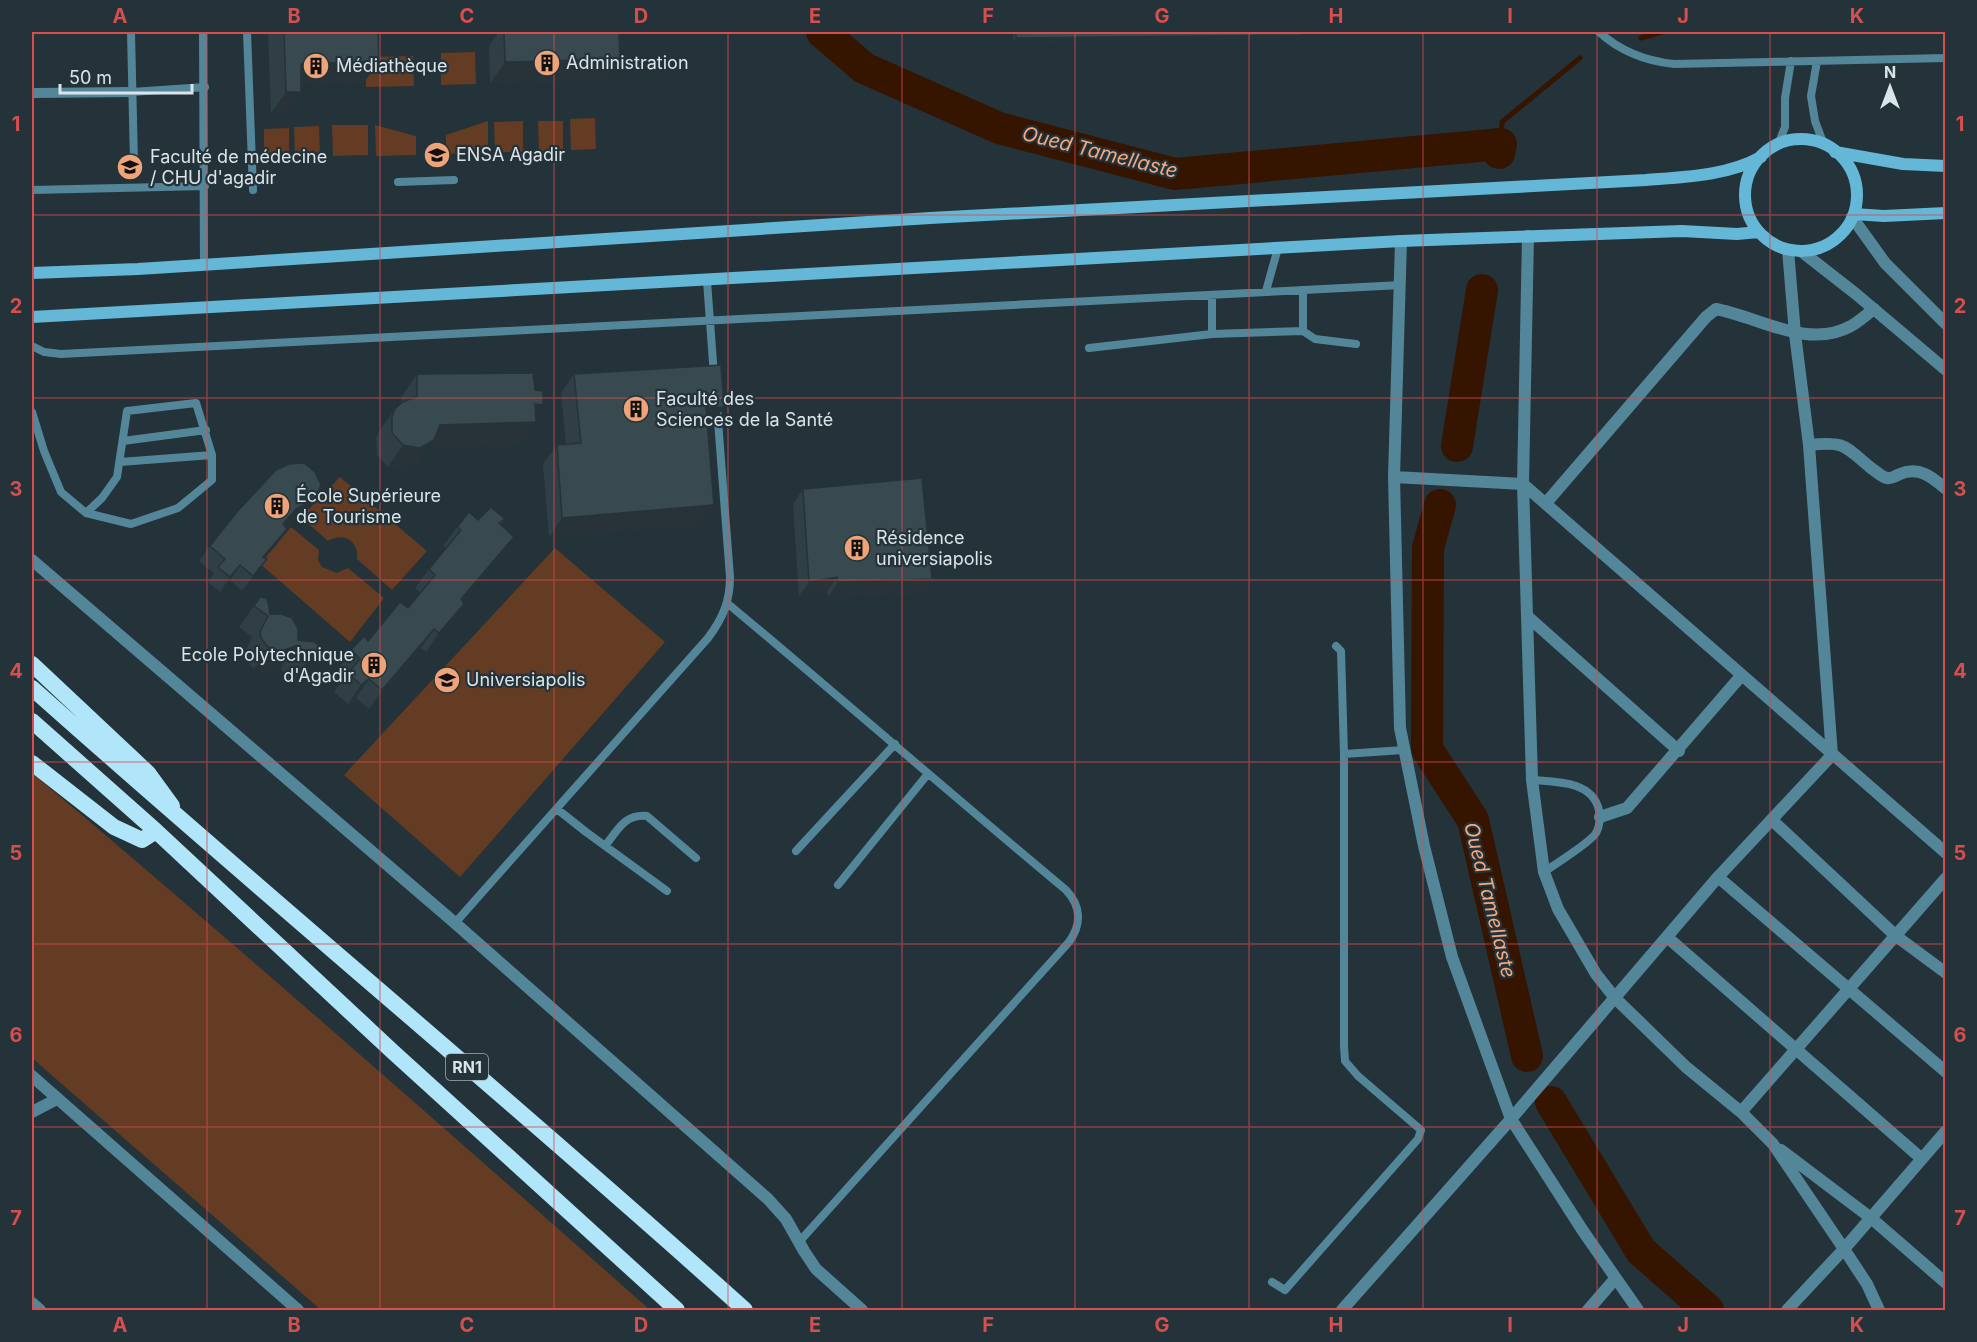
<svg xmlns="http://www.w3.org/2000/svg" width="1977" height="1342" font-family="Inter,sans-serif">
  <rect width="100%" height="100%" fill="#233339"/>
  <path fill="#643b23" d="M475,52L476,84L441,85V53Z
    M413,56L414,86L366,87L365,57Z
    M595,118L596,149L571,150L570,119Z
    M488,121V152L446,154V135Z
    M523,121V152H495L494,122Z
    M538,121H563V151L539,152Z
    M332,125H368V155L333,156Z
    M375,125L416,136V155L376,156Z
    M319,126L320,157H295L294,127Z
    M289,128V159H264V129Z
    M340,477L427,551L392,590L357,559C359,540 343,532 328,541L301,517Z
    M291,527L319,550L318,560L322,567L337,573L348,568L384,598L350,642L258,562H261Z
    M555,548L665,642L460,877L344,775Z
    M32,773C241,949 446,1129 650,1310H321L32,1058Z"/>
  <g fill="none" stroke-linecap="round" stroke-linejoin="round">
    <path stroke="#351400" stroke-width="5" d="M1641,38L1662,32
      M1501,144L1502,122L1580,58"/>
    <path stroke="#351400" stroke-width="32" d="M822,32L864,68L999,128L1175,174L1501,144L1499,153
      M1457,446L1482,290
      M1440,505L1428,548L1427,749L1473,820L1527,1056
      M1551,1102L1641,1251L1708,1310"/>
    <path stroke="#54869a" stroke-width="8" d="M131,32L134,163
      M203,32L204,264
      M247,32L253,190
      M1599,32C1620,51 1645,61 1674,64L1946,58
      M1817,61L1811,96L1815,121L1824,145
      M132,92L205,87
      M1778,145L1785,127V98L1791,61
      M398,182L454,180
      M32,190L205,186
      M707,281L714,376
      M1303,290V331
      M1266,291L1278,248
      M1212,295V334L1303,331L1315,339L1356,344
      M32,346L44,352L61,354L1401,285
      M1089,348L1212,334
      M32,412L44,451L61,492L86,513L131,524L178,508L212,480V455L196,403L127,411L117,477L102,498L86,513
      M123,441L206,430
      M120,462L212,455
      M727,603C841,698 952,795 1066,890C1081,906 1082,924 1069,942L799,1242
      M1336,646L1341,651L1344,754
      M1532,780C1557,782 1592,781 1599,810C1600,817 1600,826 1596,833C1590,843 1555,864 1544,872
      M557,809L586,832L667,891
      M605,846C618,830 624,814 647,816L696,858
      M796,851L895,744
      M838,885L927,775
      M455,923L708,638C723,618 730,601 730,577L717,408
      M1272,1282L1285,1290L1418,1139L1421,1130L1358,1076L1345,1061L1344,1046V754L1404,750"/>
    <path stroke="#54869a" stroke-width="10" d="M32,93L132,92"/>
    <path stroke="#54869a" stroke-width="12" d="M1528,236L1523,484L1532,780L1544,872L1558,909L1596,974L1615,998L1686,1067L1741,1112L1773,1144L1844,1249L1867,1284L1879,1310
      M1401,241L1394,477L1400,728L1424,846L1452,957L1511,1119L1583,1231L1638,1310
      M1809,445C1846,441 1844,446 1871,468C1876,471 1881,477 1887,478C1892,479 1895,476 1900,474C1919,466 1932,477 1946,489
      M1394,477L1523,484L1946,853
      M1546,503L1706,317L1716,309C1759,317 1808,350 1851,326C1859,322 1866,315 1874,309
      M32,560L455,923L768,1199L786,1219L804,1251L816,1269L862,1310
      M1527,616L1679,751
      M1600,817L1627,808L1741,676
      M1772,820L1896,936L1946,973
      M1718,877L1946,1072
      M1667,937L1922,1159
      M32,1076L298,1310
      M32,1112L57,1099
      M1741,1112L1946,878
      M1781,1150L1871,1218L1946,1283
      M32,1303L40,1310
      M1342,1310L1511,1119L1718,877L1832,755L1809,445L1795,334L1788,250
      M1588,1310L1615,1279
      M1787,1310L1844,1249L1946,1131"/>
    <path stroke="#54869a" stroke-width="12" d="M1852,217L1885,263L1946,324
      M1801,251L1856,294L1946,370"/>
    <path stroke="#64b7d7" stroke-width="12" d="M1745 195a56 56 0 1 1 112 0a56 56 0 1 1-112 0Z
      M1835,152L1903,164L1946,166
      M1854,214L1884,216L1946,213
      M32,273L138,269L930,218L1646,180C1684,177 1727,176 1761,157
      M32,317L1401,241L1682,231L1737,234L1759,232"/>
    <path stroke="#b0e5fa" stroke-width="16" d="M32,664L148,773L172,806
      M32,688C267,898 511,1099 745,1310
      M32,721L156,831L392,1051L677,1310
      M32,763L114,827L142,840L156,831"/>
  </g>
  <path fill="#303f45" d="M268,32H378L364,83L301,85V92L286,113H271Z
    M499,32H619L620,59L605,80L490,83L489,46Z
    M1013,32H1300L1301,35L1298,38L1014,41Z
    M417,374L536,415L521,444L430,447L419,462L405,470L388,467L377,455L376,438L380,430L395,409L402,403V396Z
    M574,374L724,407L711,426H708L700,524L549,537L543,464L557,445L566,444L561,393Z
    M803,489L922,594L828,597L827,592L799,596L793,504Z
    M303,514L287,523L284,526L287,529L277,544L265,558L267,559L256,574L242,591L230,580L220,592L208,582L214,573L199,561L210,546Z
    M505,519L501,525L514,537L501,555L462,601L464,604L451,623L426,652L421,648L369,709L356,698L348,704L334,692L345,676L338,669L351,650L368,641L408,608L421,593L415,588L429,569L446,548L443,546L457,527L478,520Z
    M260,597L270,614L298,640L321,653L299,683H292L286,679L281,668L265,672L254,669L246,660L245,653L252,637L239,627Z"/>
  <path fill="#273338" d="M1301,35L1298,38L1014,41L1016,38Z
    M620,59L605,80L490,83L505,62Z
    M379,61L364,83L285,86L301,64Z
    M286,92H301L286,113H271Z
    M535,404L543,405L530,423L536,422L521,444L430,447L419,462L405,470L388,467L403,445L440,425Z
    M724,407L711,426L693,427L706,408Z
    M314,500L303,514L287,523L273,539L283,524L297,508Z
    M714,505L700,524L549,537L562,518Z
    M287,529L277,544L253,572L263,557Z
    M514,537L501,555L448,617L461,599Z
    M267,559L256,574L242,591L253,576Z
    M240,565L230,580L220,592L230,577Z
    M837,577L827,592L799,596L809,582Z
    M932,579L922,594L828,597L838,582Z
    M464,604L451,623L426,652L439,633Z
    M434,629L421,648L369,709L382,690Z
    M296,646L281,668L265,672L254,669L269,648Z
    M321,653L299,683H292L307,662Z
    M369,679L356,698L348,704L361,685Z"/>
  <path fill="#384950" stroke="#273338" stroke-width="1.5" d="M284,32H378L379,61L301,64V92H286Z
    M504,32H619L620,59L505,62Z
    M1016,32H1300L1301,35L1016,38Z
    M721,365L724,407L706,408L714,505L562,518L557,445L581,443L574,374Z
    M533,373L535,390L543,391V405L535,404L536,422L440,425L434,440L420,448L403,445L392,433V417L395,409L401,403L417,396V374Z
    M304,463L315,472L321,485L314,500L297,508L283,524L287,529L263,557L267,559L253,576L240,565L230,577L218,567L225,559L210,546L236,513L276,470L289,464Z
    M922,478L932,579L838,582L837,577L809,582L803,489Z
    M491,507L505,519L499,523L514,537L461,599L464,604L439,633L434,629L382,690L369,679L361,685L348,673L360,659L351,650L364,636L368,641L400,602L408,608L435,575L429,569L461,530L457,527L469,512L478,520Z
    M260,597L266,598L268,602L270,614H281L292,618L298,629V640L315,642L320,647L321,653L314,661L307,662L301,658L296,646L281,651L269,648L261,638L260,632L268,616L254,606Z
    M32,1307L37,1311H32Z"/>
  <path fill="none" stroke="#d74e4e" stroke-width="1.5" stroke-opacity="0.55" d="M207,32V1310M380,32V1310M554,32V1310M728,32V1310M902,32V1310M1075,32V1310M1249,32V1310M1423,32V1310M1597,32V1310M1770,32V1310M32,215H1946M32,398H1946M32,580H1946M32,762H1946M32,944H1946M32,1127H1946"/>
  <defs>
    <symbol id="building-disc" viewBox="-11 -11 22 22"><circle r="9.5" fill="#efa378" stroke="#233339"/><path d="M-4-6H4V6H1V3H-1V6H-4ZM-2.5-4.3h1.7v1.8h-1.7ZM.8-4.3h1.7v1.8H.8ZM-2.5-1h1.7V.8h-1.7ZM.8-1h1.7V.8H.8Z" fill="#111"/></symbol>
    <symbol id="university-disc" viewBox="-11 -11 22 22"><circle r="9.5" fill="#efa378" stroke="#233339"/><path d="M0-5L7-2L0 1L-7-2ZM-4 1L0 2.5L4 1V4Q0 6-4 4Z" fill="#111"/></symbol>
  </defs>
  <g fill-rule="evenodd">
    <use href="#building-disc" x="532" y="48" width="30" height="30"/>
    <use href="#building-disc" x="301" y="51" width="30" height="30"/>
    <use href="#university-disc" x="422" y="140" width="30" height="30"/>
    <use href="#university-disc" x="115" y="152" width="30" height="30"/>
    <use href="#building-disc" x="621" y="394" width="30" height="30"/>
    <use href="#building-disc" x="262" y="491" width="30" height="30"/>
    <use href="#building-disc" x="842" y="533" width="30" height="30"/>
    <use href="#building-disc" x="359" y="650" width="30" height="30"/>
    <use href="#university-disc" x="432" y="665" width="30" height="30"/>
  </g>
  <g text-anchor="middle" stroke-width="4.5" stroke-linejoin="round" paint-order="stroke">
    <rect fill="#233339" stroke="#a4afb4" stroke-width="1.5" x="446" y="1054" width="42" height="26" rx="4.5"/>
    <g font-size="16" font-weight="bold" fill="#dbe4e8">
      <text x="467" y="1073">RN1</text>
    </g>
    <g font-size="18" fill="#dbe4e8" stroke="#233339" text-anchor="start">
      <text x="566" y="69">Administration</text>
      <text x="336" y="72">Médiathèque</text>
      <text x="456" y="161">ENSA Agadir</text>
      <text x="150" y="163">Faculté de médecine<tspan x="150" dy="21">/ CHU d'agadir</tspan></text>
      <text x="656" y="405">Faculté des<tspan x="656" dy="21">Sciences de la Santé</tspan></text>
      <text x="296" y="502">École Supérieure<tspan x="296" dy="21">de Tourisme</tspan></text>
      <text x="876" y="544">Résidence<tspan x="876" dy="21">universiapolis</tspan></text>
      <text x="354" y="661" text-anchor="end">Ecole Polytechnique<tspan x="354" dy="21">d'Agadir</tspan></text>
      <text x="466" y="686">Universiapolis</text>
    </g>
    <g font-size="20" font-style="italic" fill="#f6a97e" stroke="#233339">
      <text transform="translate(1100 152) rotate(14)" y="7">Oued Tamellaste</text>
      <text transform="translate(1490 900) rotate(76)" y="7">Oued Tamellaste</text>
    </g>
  </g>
  <rect width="1977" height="1342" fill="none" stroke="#233339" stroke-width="66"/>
  <g transform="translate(1890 87)" stroke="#233339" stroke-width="4.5" paint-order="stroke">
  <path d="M0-4.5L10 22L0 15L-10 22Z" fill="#dbe4e8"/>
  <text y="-9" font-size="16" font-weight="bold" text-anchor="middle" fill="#dbe4e8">N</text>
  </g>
  <path d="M60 84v9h132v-9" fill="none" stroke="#dbe4e8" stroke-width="3"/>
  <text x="69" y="84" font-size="18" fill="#dbe4e8" stroke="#233339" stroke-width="4.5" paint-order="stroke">50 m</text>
  <rect x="33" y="33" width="1911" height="1276" fill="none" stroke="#d74e4e" stroke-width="2"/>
  <g font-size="20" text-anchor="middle" font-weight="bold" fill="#d74e4e">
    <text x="120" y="23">A</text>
    <text x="294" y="23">B</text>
    <text x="467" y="23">C</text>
    <text x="641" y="23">D</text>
    <text x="815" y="23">E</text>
    <text x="988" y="23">F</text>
    <text x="1162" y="23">G</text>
    <text x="1336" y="23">H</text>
    <text x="1510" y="23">I</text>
    <text x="1683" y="23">J</text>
    <text x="1857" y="23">K</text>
    <text x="16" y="131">1</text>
    <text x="1960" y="131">1</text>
    <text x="16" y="313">2</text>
    <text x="1960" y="313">2</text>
    <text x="16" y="496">3</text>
    <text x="1960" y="496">3</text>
    <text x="16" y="678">4</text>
    <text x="1960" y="678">4</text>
    <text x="16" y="860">5</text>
    <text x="1960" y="860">5</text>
    <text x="16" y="1042">6</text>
    <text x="1960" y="1042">6</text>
    <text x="16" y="1225">7</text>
    <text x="1960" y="1225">7</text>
    <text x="120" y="1332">A</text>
    <text x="294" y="1332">B</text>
    <text x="467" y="1332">C</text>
    <text x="641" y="1332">D</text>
    <text x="815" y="1332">E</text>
    <text x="988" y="1332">F</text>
    <text x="1162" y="1332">G</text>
    <text x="1336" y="1332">H</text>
    <text x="1510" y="1332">I</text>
    <text x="1683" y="1332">J</text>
    <text x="1857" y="1332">K</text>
  </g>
</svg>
